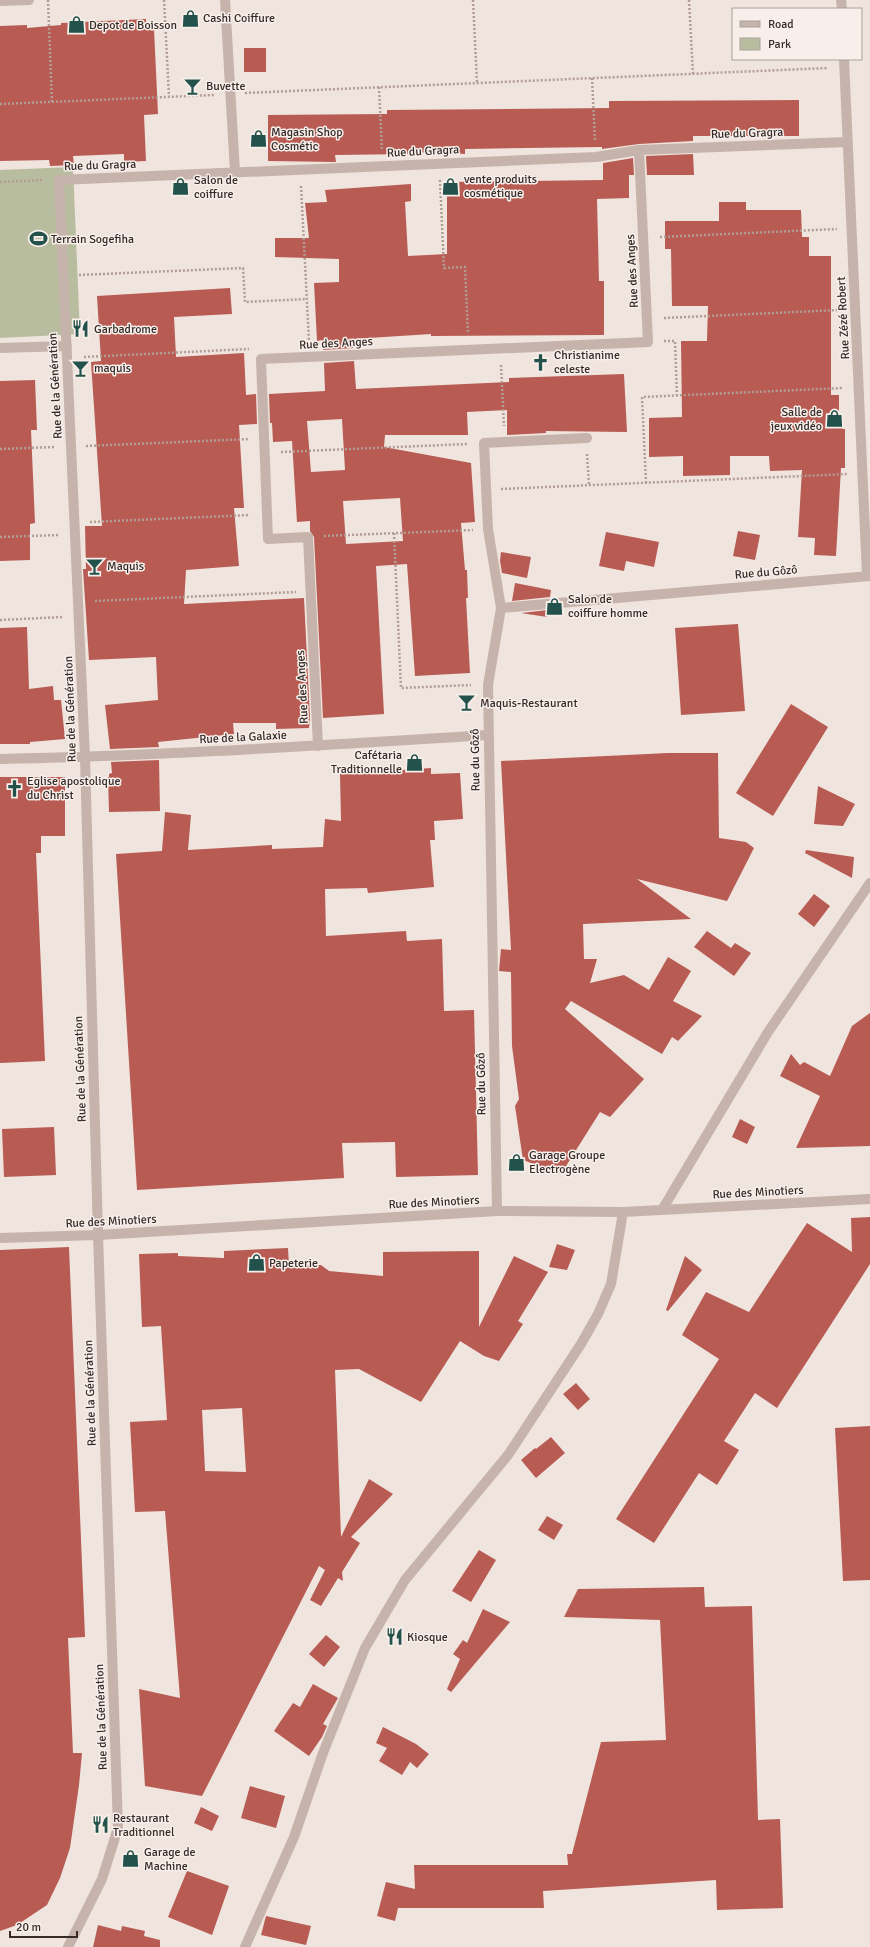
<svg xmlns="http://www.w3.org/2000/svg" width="870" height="1947" font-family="Signika,sans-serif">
  <rect width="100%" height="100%" fill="#efe4de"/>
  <path fill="#b8bd9f" d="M73,167L80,334L0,338V170Z"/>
  <path fill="#b85b53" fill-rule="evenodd" d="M146,19V30L154,29L158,114L144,115L146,161L124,162V154L73,156L74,165L50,166L49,160L0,161V26L27,25V28L61,25V23Z
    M244,48H266V72H244Z
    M799,100V136H693V141L639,144L602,149V147L465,149V154L411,152V154L335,155L336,162L268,161V115L387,114V110L609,108V101Z
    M693,154L694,175H647L646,156Z
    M633,158L634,175H629V198L597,199L599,281H604V335L431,336V334L353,339V348L323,350L322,340L317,341L314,283L339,282V259L275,257V238H309L305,203L327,202L325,190L411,184V201L405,202L408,256L447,254V182L603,180V163Z
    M719,202H746V210H801L802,237H809V256H831V395H839V416L842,415L843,429H845V468H841L836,556L814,555L815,538L798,537L802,470L770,471L769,456H730V475L683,476V456L649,457V418L682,417L681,341H707L708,306H672L671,249H665V221H719Z
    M230,288L232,314L174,317L176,357L244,353L246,395L256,394L257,424L239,425L244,508H234L239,566L186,570L184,604L304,598L310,718L309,728L276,729V723H233L234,734L158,742L159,747L110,749L105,705L158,700L156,657L89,660L83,569H86L85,526H102L91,362L101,361L97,296Z
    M354,361L356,389L509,382V378L624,374L627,432L546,431V433L507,435V410L467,412L468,435H385L384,447L471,463L475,522L461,523L465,570H467L468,598H466L470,673L415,676L407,564L376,566L384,714L323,718L314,537L310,531V521L297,522L292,441L273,442L272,423H270L269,394L325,391L324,363ZM342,419L345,470L311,472L307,421ZM400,498L403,541L346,544L343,501Z
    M35,380L37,430H31L35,523L30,524V560L0,561V381Z
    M738,531L760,535L755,560L733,556Z
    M606,532L659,542L654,567L626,561L624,571L599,566Z
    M501,552L531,557L527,578L502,573L500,561Z
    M515,583L551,590L550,597L512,601Z
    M548,610L547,617L521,613Z
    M738,624L745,711L681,715L675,628Z
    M27,627L29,689L53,686L54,700H61L65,739L30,742V744H0V628Z
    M791,704L828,727L773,816L736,793Z
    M668,753H718L719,838L746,842L754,848L727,901L637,879L691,919L583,924L584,959H597L590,983L624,975L649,990L668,957L691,971L673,1001L702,1016L678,1041L672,1037L662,1054L571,1001L565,1009L644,1079L610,1117L600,1112L561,1174L523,1160L515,1106L519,1099L512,1046L511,972L499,971L501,949L511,950L501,761Z
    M159,760L160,811L109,812L108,777H109V774L112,773L111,762Z
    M431,768V774L460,773L463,819L434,821L435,840H430L434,887L368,893L367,888L325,889L326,936L406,931L407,941L442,939L444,1011L474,1010L478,1175L396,1177L395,1142L342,1143L344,1178L137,1190L116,854L162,851L165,812L191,815L188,850L272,845V849L323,847L325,819L341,821L340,774Z
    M0,777H65V836H41V853H36L45,1061L0,1063Z
    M818,786L855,804L843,826L814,824Z
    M806,850L854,857L852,878L805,853Z
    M814,894L830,906L814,927L798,914Z
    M707,931L731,948L735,943L751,953L734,976L694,947Z
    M870,1013V1146L796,1148L820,1096L780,1076L791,1054L800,1065L804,1062L830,1076L852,1026Z
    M740,1119L755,1127L747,1144L732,1137Z
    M54,1127L56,1175L4,1177L2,1129Z
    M870,1217V1264L777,1408L755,1393L724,1441L739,1450L717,1485L699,1473L654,1543L616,1519L719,1359L682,1335L706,1292L749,1312L807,1223L852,1252L851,1218Z
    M557,1244L575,1250L567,1270L549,1267Z
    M69,1247L85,1637L68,1638L73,1753H82L79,1785L70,1848L60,1878L47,1905L17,1925L0,1931V1250Z
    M288,1248L289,1266L321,1265L329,1271L383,1276V1252L479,1251V1327L514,1256L548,1272L518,1321L523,1324L499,1361L484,1356L460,1341L421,1402L359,1369L335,1370L341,1537L369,1479L393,1494L351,1537L360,1543L342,1572L343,1581L338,1578L321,1606L310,1600L325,1570L319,1566L202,1796L145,1786L139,1689L180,1698L165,1511L135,1512L130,1422L167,1420L161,1326L142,1327L139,1254L178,1253V1256L224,1258V1251ZM242,1408L246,1472L205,1471L202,1410Z
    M685,1256L702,1270L668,1311L666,1310Z
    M576,1383L590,1399L578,1410L563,1394Z
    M870,1426V1580L843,1581L835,1428Z
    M551,1437L565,1453L536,1478L521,1460L535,1448L536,1449Z
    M547,1516L563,1525L554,1540L538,1530Z
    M479,1550L496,1560L471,1602L452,1591Z
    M704,1587L705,1607L752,1606L758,1820L780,1819L783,1908L717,1910L716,1880L543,1891L544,1908H398L395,1921L377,1916L386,1882L415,1889L414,1865H568L567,1854H572L601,1742L666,1740L660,1620L564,1617L578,1589Z
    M483,1609L510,1622L451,1692L447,1689L460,1659L453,1654L463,1640L467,1643Z
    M326,1635L340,1647L324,1667L309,1654Z
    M313,1684L338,1698L323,1724L327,1726L322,1737L309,1756L274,1731L293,1703L300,1707Z
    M383,1727L416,1744L429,1754L417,1768L410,1762L402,1775L379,1761L387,1748L376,1743Z
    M250,1786L285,1796L276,1828L241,1818Z
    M201,1807L219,1816L212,1831L194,1823Z
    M187,1871L229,1886L212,1935L168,1917Z
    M266,1916L311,1926L306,1945L261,1935Z
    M98,1925L121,1931L122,1926L145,1931L144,1936L160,1940V1947H93Z"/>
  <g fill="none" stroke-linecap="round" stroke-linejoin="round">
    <path stroke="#b29d95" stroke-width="2.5" stroke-dasharray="2 2" stroke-linecap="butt" d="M48,0L52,102
      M164,0L169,96
      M473,0L477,83
      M689,0L693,74
      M592,78L595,141
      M379,87L382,151
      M245,93L828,68
      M0,104L214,95
      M440,180L444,268L465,267L468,334
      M0,182L43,180
      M301,186L309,341
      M660,237L837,229
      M79,275L243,268L245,302L307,299
      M664,318L838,310
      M664,341H675L677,395
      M84,357L249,349
      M501,365L504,426
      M86,446L249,439
      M0,449L55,447
      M281,452L467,444
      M587,454L589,485
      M646,483L642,397L843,388
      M501,489L848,474
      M90,522L250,515
      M394,533L401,688L471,685
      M324,536L473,530
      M0,537L59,535
      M95,601L296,592
      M0,620L63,617"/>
    <path stroke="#c6b3ab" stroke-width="10" d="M225,0L235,172
      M841,0L842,9
      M0,1L29,0
      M844,59L867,576
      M0,348L67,346
      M501,608L488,529L484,443L587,438
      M318,746L308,537L268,539L261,359L648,342L639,150
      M0,759C163,756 325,745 488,735
      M662,1210L768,1032L870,883
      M497,1211L488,685L501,608L870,576
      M0,1238L98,1235L497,1211L623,1212L870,1199
      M68,1947L102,1879L118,1828L98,1235L85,757L59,180L596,157L639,150L847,142
      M245,1947L294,1837L323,1753L365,1648L405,1580L508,1455L581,1344L598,1314L611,1284L623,1212"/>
  </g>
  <defs>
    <symbol id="shop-bare" viewBox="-9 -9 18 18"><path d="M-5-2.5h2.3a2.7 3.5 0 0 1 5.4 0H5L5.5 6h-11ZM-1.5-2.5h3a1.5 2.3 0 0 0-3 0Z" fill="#23524d" stroke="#f8efea" stroke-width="2.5" paint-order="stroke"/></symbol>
    <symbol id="bar-bare" viewBox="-9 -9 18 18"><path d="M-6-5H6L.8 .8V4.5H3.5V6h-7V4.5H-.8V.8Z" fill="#23524d" stroke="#f8efea" stroke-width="2.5" paint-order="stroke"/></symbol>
    <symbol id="stadium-bare" viewBox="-9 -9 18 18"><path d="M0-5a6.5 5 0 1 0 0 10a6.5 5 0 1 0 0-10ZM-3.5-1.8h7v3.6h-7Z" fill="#23524d" stroke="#f8efea" stroke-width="2.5" paint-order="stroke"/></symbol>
    <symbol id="restaurant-bare" viewBox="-9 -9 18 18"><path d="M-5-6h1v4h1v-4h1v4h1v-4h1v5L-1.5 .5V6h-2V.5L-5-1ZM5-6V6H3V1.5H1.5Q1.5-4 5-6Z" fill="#23524d" stroke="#f8efea" stroke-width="2.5" paint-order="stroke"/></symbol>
    <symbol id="church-bare" viewBox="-9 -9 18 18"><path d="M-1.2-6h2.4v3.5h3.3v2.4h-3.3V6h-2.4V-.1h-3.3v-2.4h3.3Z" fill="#23524d" stroke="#f8efea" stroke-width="2.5" paint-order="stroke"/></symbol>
  </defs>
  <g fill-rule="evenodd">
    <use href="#shop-bare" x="178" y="6" width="25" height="25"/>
    <use href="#shop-bare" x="64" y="12" width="25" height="25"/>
    <use href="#bar-bare" x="180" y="74" width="25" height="25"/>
    <use href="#shop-bare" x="246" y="126" width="25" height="25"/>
    <use href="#shop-bare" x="438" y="174" width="25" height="25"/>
    <use href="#shop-bare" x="168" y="174" width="25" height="25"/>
    <use href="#stadium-bare" x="26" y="226" width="25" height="25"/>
    <use href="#restaurant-bare" x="68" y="316" width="25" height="25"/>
    <use href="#church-bare" x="528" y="350" width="25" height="25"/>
    <use href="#bar-bare" x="68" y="356" width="25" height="25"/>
    <use href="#shop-bare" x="822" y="406" width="25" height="25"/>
    <use href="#bar-bare" x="82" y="554" width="25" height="25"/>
    <use href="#shop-bare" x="542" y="594" width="25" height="25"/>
    <use href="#bar-bare" x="454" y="690" width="25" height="25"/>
    <use href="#shop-bare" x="402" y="750" width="25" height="25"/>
    <use href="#church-bare" x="2" y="776" width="25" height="25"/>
    <use href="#shop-bare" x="504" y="1150" width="25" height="25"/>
    <use href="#shop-bare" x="244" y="1250" width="25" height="25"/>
    <use href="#restaurant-bare" x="382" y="1624" width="25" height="25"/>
    <use href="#restaurant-bare" x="88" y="1812" width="25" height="25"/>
    <use href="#shop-bare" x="118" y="1846" width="25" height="25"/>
  </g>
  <g text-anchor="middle" stroke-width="3" stroke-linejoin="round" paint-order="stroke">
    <g font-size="12" fill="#352b29" stroke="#f8efea" text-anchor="start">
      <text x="203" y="22">Cashi Coiffure</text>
      <text x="89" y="29">Depot de Boisson</text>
      <text x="206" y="90">Buvette</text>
      <text x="271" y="136">Magasin Shop<tspan x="271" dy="14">Cosmétic</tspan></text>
      <text x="464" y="183">vente produits<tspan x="464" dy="14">cosmétique</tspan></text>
      <text x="194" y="184">Salon de<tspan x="194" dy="14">coiffure</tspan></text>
      <text x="51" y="243">Terrain Sogefiha</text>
      <text x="94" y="333">Garbadrome</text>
      <text x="554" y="359">Christianime<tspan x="554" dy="14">celeste</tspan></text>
      <text x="94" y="372">maquis</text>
      <text x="822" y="416" text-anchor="end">Salle de<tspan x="822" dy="14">jeux vidéo</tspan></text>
      <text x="107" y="570">Maquis</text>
      <text x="568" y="603">Salon de<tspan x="568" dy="14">coiffure homme</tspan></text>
      <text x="480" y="707">Maquis-Restaurant</text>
      <text x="402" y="759" text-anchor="end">Cafétaria<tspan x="402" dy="14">Traditionnelle</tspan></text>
      <text x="27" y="785">Eglise apostolique<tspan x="27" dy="14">du Christ</tspan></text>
      <text x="529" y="1159">Garage Groupe<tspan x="529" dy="14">Electrogène</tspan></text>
      <text x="269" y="1267">Papeterie</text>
      <text x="407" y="1641">Kiosque</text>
      <text x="113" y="1822">Restaurant<tspan x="113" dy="14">Traditionnel</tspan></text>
      <text x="144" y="1856">Garage de<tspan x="144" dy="14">Machine</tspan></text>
    </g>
    <g font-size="12" fill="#352b29" stroke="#f8efea">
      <text transform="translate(747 133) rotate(-2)" y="4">Rue du Gragra</text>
      <text transform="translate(423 151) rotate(-3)" y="4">Rue du Gragra</text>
      <text transform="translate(100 165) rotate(-2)" y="4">Rue du Gragra</text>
      <text transform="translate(632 271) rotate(-93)" y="4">Rue des Anges</text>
      <text transform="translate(843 318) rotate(-93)" y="4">Rue Zézé Robert</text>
      <text transform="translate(336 343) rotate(-3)" y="4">Rue des Anges</text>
      <text transform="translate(55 386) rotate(-93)" y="4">Rue de la Génération</text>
      <text transform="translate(766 572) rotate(-5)" y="4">Rue du Gôzô</text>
      <text transform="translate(302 687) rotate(-93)" y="4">Rue des Anges</text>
      <text transform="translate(70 709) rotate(-92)" y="4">Rue de la Génération</text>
      <text transform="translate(243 737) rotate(-3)" y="4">Rue de la Galaxie</text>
      <text transform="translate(475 760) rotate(-91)" y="4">Rue du Gôzô</text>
      <text transform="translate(80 1069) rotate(-92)" y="4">Rue de la Génération</text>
      <text transform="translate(481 1084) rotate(-91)" y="4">Rue du Gôzô</text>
      <text transform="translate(758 1192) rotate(-3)" y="4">Rue des Minotiers</text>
      <text transform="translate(434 1202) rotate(-3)" y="4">Rue des Minotiers</text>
      <text transform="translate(111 1221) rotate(-3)" y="4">Rue des Minotiers</text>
      <text transform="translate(90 1393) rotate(-92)" y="4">Rue de la Génération</text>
      <text transform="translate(101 1717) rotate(-92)" y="4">Rue de la Génération</text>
    </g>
  </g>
  <rect x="732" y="8" width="130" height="52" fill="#f8efea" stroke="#aaa19d"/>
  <rect x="740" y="21" width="20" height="6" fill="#c6b3ab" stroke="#aaa19d"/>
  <text x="768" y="28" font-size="12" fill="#352b29">Road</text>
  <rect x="740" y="38" width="20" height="12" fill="#b8bd9f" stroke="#aaa19d"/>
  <text x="768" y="48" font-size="12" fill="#352b29">Park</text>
  <path d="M10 1931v6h67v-6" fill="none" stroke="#352b29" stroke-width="2"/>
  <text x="16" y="1931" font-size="12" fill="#352b29" stroke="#f8efea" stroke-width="3" paint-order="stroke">20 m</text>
</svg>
